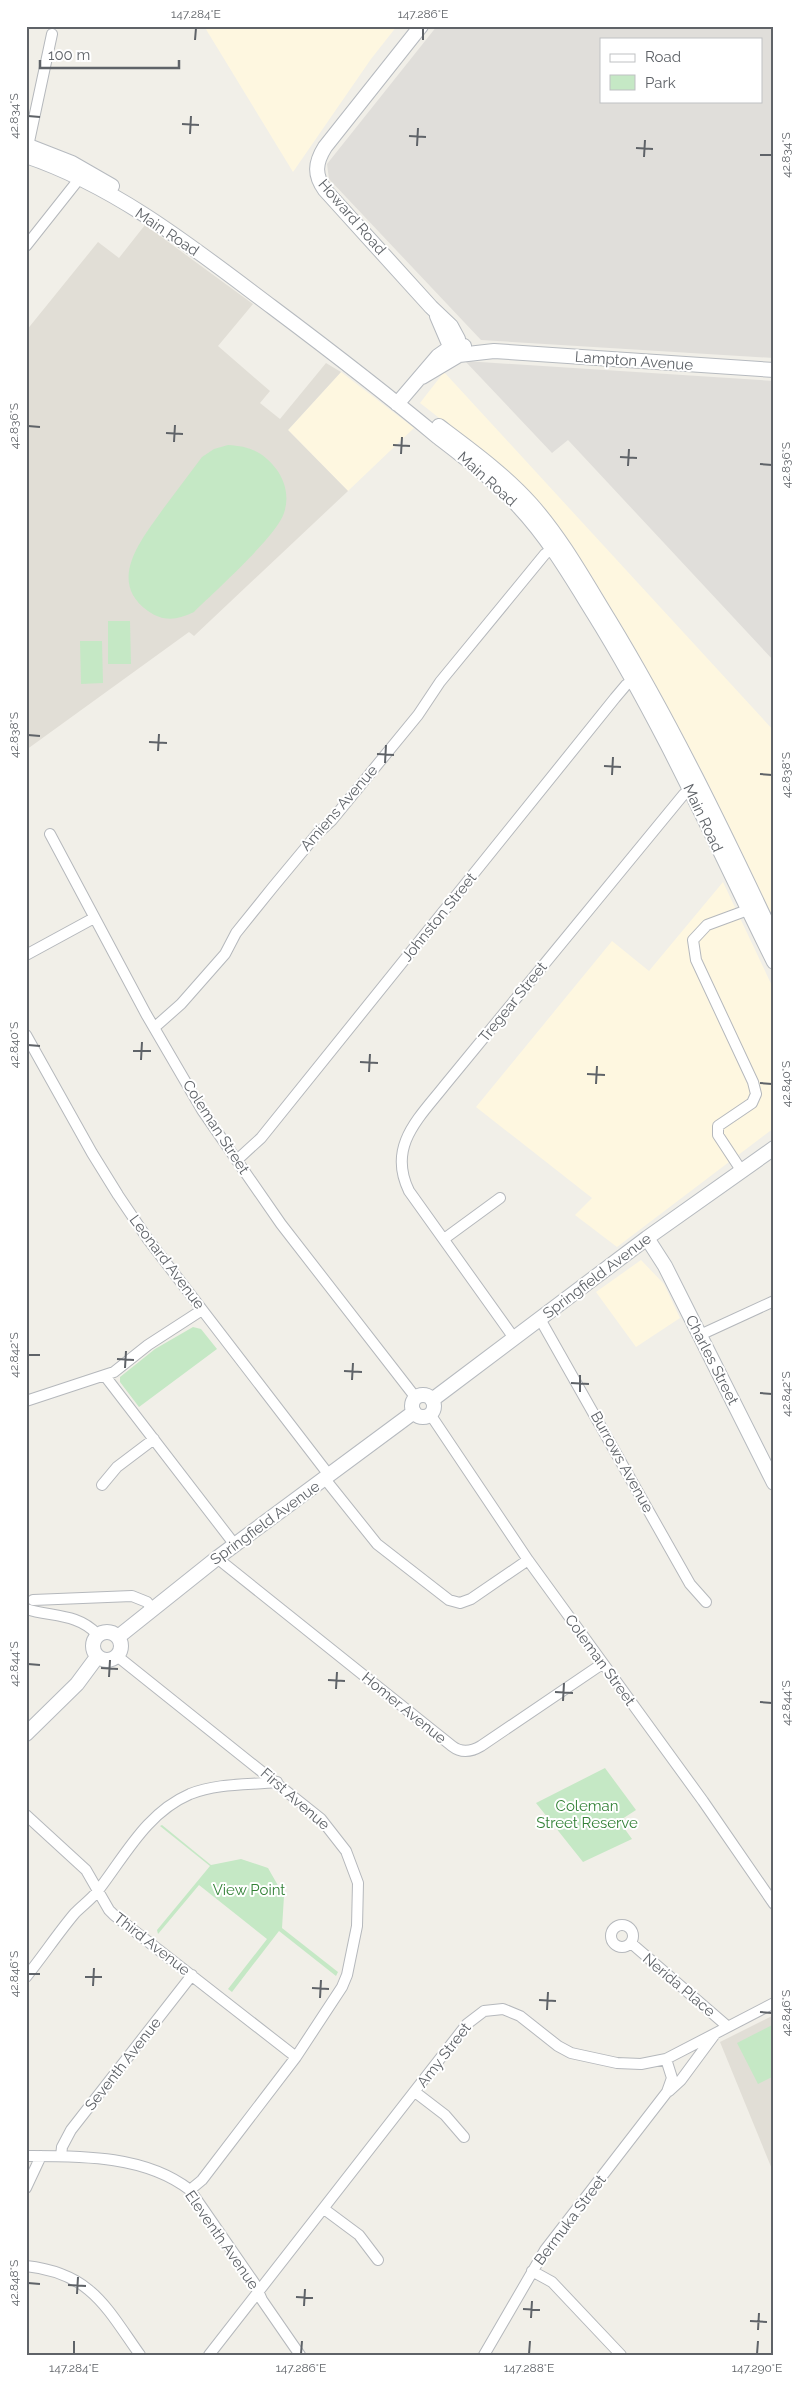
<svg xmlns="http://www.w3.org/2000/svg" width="800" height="2381" font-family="Raleway,sans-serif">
  <rect width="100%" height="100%" fill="#f1efe8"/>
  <path fill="#fef7e0" d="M204,26H397L371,59L293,172Z
    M341,372L414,428L348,491L288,430Z
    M444,372L774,731V920L703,773L673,719L569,545L506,470L420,403Z
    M723,882L774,990V1128L617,1247L575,1215L592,1198L476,1107L612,941L649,971Z
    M641,1260L664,1284L680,1318L636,1347L596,1292Z"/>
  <path fill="#e0deda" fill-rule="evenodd" d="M437,26H774V358L481,340L329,179L327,164ZM601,39H761V101H601Z
    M465,361L774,381V661L568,440L552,453Z"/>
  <path fill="#e1ded6" d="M145,225L253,304L218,346L270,391L260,403L280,419L326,363L341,372L288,430L348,491L194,636L189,632L26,750V331L98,242L119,258Z
    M774,2015V2174L720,2042Z"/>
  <path fill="#c5e8c5" d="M228,445C249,446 264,452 277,470C286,483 289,498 284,513C276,537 214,592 194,612C178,620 163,622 148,611C106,581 142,539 163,509C176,492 189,474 202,457L214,449Z
    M108,621H130L131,664H108Z
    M80,641H102L103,683L81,684Z
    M193,1327L201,1329L217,1349L139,1407L120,1382V1377L155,1349Z
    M605,1768L636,1810L619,1821L632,1839L583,1862L536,1803Z
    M162,1825L211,1865L241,1859L268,1868L284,1896L282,1928L338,1972L336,1976L279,1931L232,1992L228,1989L267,1939L199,1885L158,1934L157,1930L210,1866L160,1826Z
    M774,2024V2076L758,2084L737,2043Z"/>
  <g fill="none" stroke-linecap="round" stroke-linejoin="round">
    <defs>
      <path id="street" d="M27,151L52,34
        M26,246L83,174
        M50,834L146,1014L202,1110L281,1224L416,1398
        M26,955L94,918
        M155,1027L181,1004L225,954L236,933L273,887L317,834L332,820L418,715L440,682L545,554L558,546
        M26,1035L92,1153L118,1195L147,1238L329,1475
        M237,1160L261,1138L615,698L626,685L639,678
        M741,1170L718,1135V1126L752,1103L756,1094L753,1082L696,960L693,940L707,925L753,908
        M444,1239L500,1198
        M540,1319L690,1584L706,1602
        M700,1335L774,1301
        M514,1338L409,1191C387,1146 419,1118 445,1085L684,794L695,786
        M105,1376L235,1545
        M26,1401L114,1372L148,1345L202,1310
        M430,1414L528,1560L703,1801L774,1904
        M325,1479L377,1544L449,1600L460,1603L471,1599L528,1560
        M102,1485L117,1467L154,1439
        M217,1558L452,1746C461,1753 471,1752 481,1746L602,1664
        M33,1600L132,1596L147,1602L152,1609
        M26,1609C52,1617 77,1613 97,1634
        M117,1656L321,1819L346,1851L358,1883L357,1926L347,1975L342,1987L296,2057L202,2180L190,2190
        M26,1815L86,1870L109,1910L114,1915L296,2057
        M611 1936a11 11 0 1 1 22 0a11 11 0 1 1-22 0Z
        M631,1943L727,2026
        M26,1977C43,1956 58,1933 75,1913C82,1906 90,1900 97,1892C125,1856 146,1813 190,1794C218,1783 248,1785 277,1782
        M669,2091L681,2080L715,2034
        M415,2092L445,2115L464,2137
        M26,2156C81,2156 145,2155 190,2190L255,2284L262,2300L300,2355
        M61,2156L62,2147L71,2130L192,1975
        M26,2188L41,2156
        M324,2209L359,2235L378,2260
        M26,2266C91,2273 106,2307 140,2355
        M532,2271L552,2282L621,2355
        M209,2355L467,2024L484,2011L503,2009L520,2016L558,2046L571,2053L617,2063L641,2064L666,2059L774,2003
        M484,2355L545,2250L667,2092L672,2078L666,2059"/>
      <path id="secondary" d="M421,26L325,147C315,163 314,175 325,190L431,307L451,326L458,339L459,355
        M26,145L72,163L112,186
        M26,156C118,187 196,250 272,307C328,349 384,392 438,437C466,459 495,480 519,507C549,539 571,577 594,614C663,725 716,845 774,962
        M437,316L449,344L457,354
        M422,377L459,355L494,351L774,370
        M397,404L438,356L448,349L464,346
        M439,426C471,450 504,474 531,504C562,539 585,581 609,620C671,722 723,830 774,938
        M647,1238L665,1266L774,1483
        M412 1406a11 11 0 1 1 22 0a11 11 0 1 1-22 0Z
        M432,1400L647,1238L774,1148
        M93 1646a14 14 0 1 1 28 0a14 14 0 1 1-28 0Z
        M118,1637L217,1558L414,1412
        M26,1734L77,1684L97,1657"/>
    </defs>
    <use href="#street" stroke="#b5b8bc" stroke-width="12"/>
    <use href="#secondary" stroke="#b6babf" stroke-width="16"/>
    <use href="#street" stroke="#fff" stroke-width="10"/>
    <use href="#secondary" stroke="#fff" stroke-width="14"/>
  </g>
  <path fill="none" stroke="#5f6368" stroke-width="2" d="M195,40L196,28M423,40V28M28,116L40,117M182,124L199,125M190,134L191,116M409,136L426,137M417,146L418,128M636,148L653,149M760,155H772M644,157L645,140M28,426L40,427M166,433L183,434M174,442L175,425M393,445L410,446M401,454L402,437M620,457L637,458M760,464L772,465M628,466L629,449M28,735L40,736M149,742L167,743M158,751L159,734M377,754L394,755M385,763L386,745M604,766L621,767M760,774L772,775M612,775L613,757M28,1045L40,1046M133,1051H151M141,1060L142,1042M360,1062L378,1063M369,1072L370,1054M587,1074L605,1075M760,1083L772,1084M596,1084L597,1066M28,1355H40M117,1359L134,1360M125,1368L126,1351M344,1371L362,1372M352,1380L353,1363M571,1383L589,1384M580,1392V1375M760,1393L772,1394M28,1664L40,1665M101,1668L118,1669M109,1677L110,1660M328,1680L345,1681M336,1689L337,1672M555,1692L573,1693M563,1701L564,1683M760,1702L772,1703M28,1974H40M85,1977H102M93,1986L94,1968M312,1988L329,1989M320,1998L321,1980M539,2000L556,2001M547,2010L548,1992M760,2012L772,2013M28,2283L40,2284M68,2285L86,2286M77,2294L78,2277M296,2297L313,2298M304,2306L305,2289M523,2309L540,2310M531,2318L532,2301M750,2321L767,2322M758,2330L759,2313M74,2354V2341M301,2354L302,2341M529,2354L530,2341M757,2354L758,2341"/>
  <g text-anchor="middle" stroke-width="4" stroke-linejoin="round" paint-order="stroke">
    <g font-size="15" fill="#5f6368" stroke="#fff">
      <text transform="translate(352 217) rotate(49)" y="5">Howard Road</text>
      <text transform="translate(167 232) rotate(34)" y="5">Main Road</text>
      <text transform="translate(634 361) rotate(4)" y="5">Lampton Avenue</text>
      <text transform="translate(487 479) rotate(42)" y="5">Main Road</text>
      <text transform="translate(339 808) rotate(-49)" y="5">Amiens Avenue</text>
      <text transform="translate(703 818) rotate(65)" y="5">Main Road</text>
      <text transform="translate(439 917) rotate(-51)" y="5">Johnston Street</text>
      <text transform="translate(513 1002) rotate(-51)" y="5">Tregear Street</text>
      <text transform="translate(216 1127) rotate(57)" y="5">Coleman Street</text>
      <text transform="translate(167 1262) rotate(53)" y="5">Leonard Avenue</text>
      <text transform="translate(597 1276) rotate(-37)" y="5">Springfield Avenue</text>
      <text transform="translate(712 1360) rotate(63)" y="5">Charles Street</text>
      <text transform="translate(622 1462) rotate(61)" y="5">Burrows Avenue</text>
      <text transform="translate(265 1523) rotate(-36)" y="5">Springfield Avenue</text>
      <text transform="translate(600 1660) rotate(54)" y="5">Coleman Street</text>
      <text transform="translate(404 1708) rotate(39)" y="5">Homer Avenue</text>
      <text transform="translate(295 1799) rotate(41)" y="5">First Avenue</text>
      <text transform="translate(152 1944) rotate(38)" y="5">Third Avenue</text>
      <text transform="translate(679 1985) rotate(40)" y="5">Nerida Place</text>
      <text transform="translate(444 2055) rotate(-52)" y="5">Amy Street</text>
      <text transform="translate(123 2064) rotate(-52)" y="5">Seventh Avenue</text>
      <text transform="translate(570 2220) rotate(-53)" y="5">Bermuka Street</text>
      <text transform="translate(222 2240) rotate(55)" y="5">Eleventh Avenue</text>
    </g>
    <g font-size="15" fill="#348238" stroke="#fff">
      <text x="587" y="1811">Coleman<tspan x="587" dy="17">Street Reserve</tspan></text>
      <text x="249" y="1895">View Point</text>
    </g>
  </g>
  <rect width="800" height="2381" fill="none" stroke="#ffffff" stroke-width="55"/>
  <rect x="600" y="38" width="162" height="65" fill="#ffffff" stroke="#bfc1c3"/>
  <rect x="610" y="54" width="25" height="8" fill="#ffffff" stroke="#bfc1c3"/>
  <text x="645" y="62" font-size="15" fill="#5f6368">Road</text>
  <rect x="610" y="75" width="25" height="15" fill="#c5e8c5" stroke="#bfc1c3"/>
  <text x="645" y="88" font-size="15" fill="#5f6368">Park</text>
  <path d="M40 60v8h139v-8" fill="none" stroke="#5f6368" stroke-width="2.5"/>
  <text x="48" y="60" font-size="15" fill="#5f6368" stroke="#ffffff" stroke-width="4" paint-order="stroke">100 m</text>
  <rect x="28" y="28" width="744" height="2326" fill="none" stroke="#5f6368" stroke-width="2"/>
  <g font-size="12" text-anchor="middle" fill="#5f6368">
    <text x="196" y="18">147.284°E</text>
    <text x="423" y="18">147.286°E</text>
    <text transform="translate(14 116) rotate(-90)" y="4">42.834°S</text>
    <text transform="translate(786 155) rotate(-90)" y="4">42.834°S</text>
    <text transform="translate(14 426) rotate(-90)" y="4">42.836°S</text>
    <text transform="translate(786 465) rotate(-90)" y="4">42.836°S</text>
    <text transform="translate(14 735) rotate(-90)" y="4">42.838°S</text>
    <text transform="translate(786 775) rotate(-90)" y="4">42.838°S</text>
    <text transform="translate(14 1045) rotate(-90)" y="4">42.840°S</text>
    <text transform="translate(786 1084) rotate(-90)" y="4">42.840°S</text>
    <text transform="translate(14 1355) rotate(-90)" y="4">42.842°S</text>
    <text transform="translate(786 1394) rotate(-90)" y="4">42.842°S</text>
    <text transform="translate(14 1664) rotate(-90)" y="4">42.844°S</text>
    <text transform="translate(786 1703) rotate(-90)" y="4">42.844°S</text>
    <text transform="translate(14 1974) rotate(-90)" y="4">42.846°S</text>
    <text transform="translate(786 2013) rotate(-90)" y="4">42.846°S</text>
    <text transform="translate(14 2283) rotate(-90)" y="4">42.848°S</text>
    <text x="74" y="2372">147.284°E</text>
    <text x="301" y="2372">147.286°E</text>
    <text x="529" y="2372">147.288°E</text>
    <text x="757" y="2372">147.290°E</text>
  </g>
</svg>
